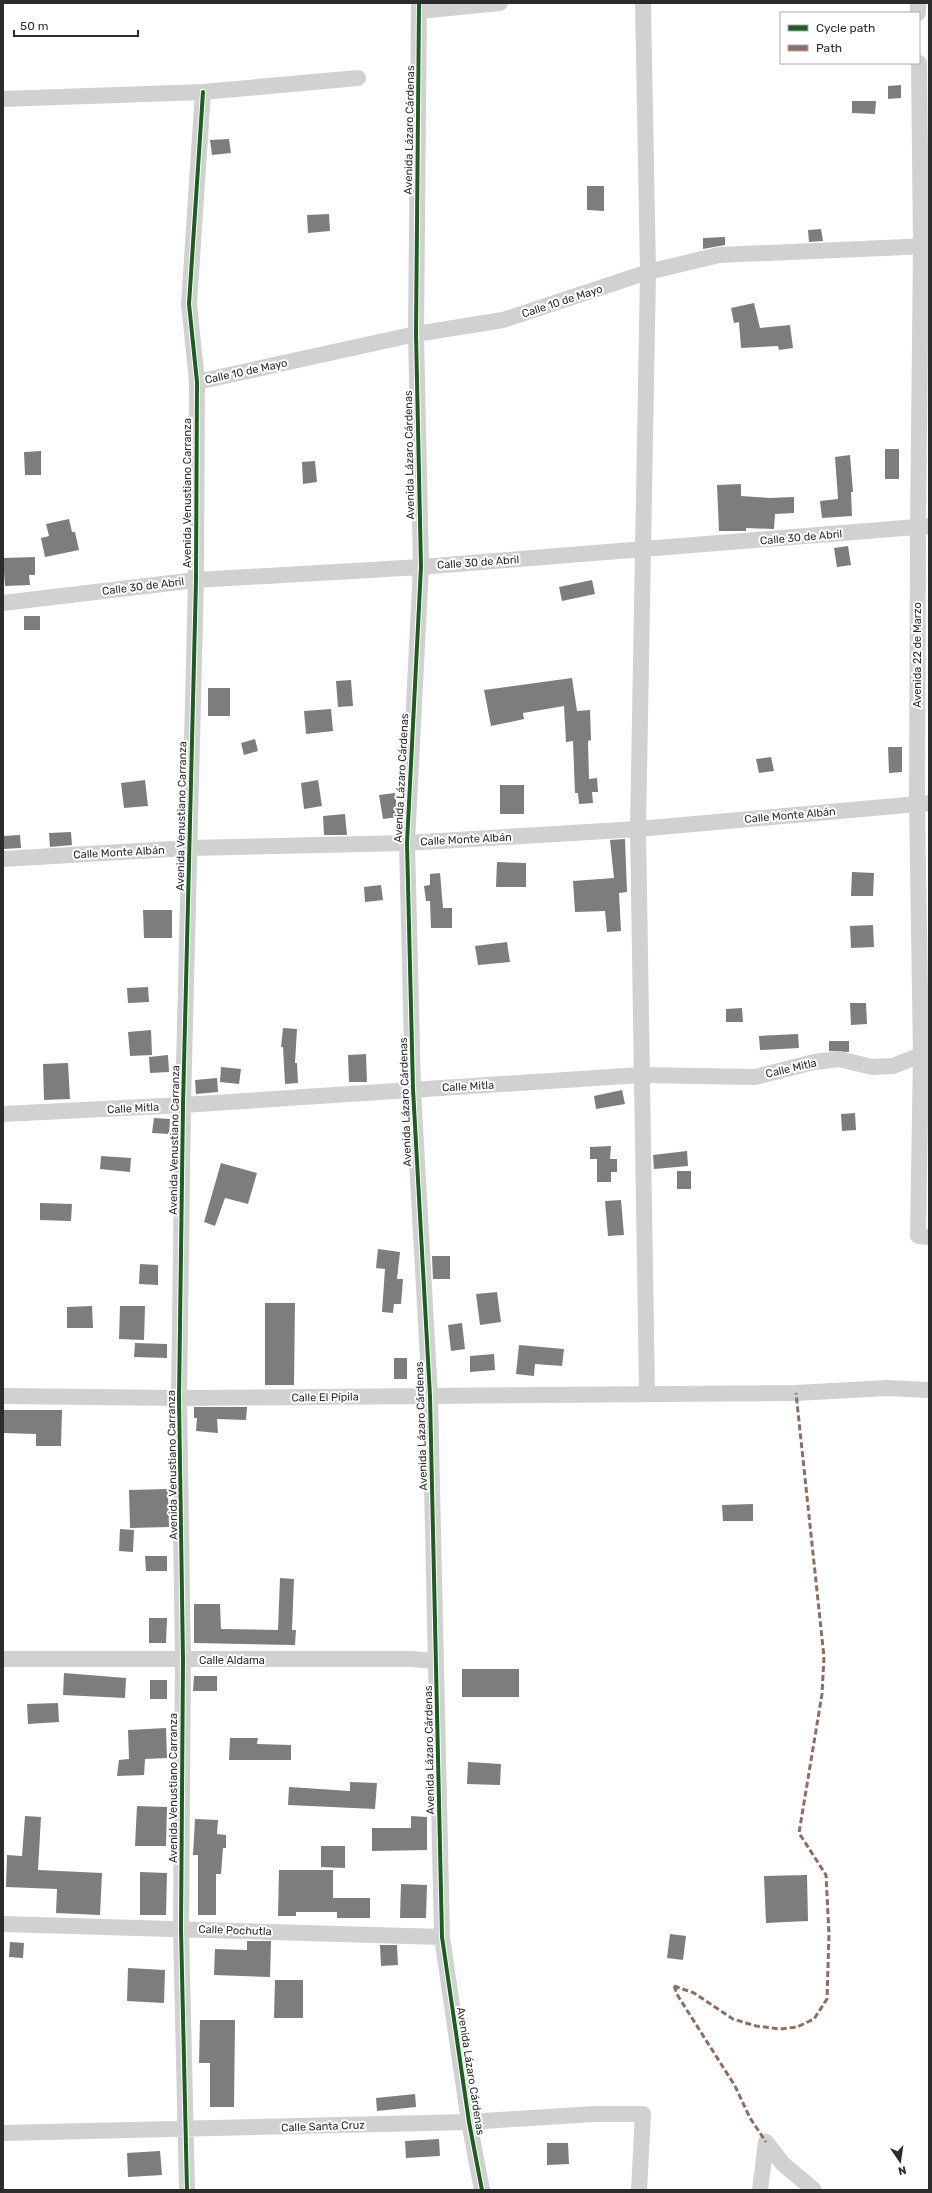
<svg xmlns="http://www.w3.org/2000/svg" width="932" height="2193" font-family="Rubik,sans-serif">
  <rect width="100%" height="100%" fill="#fff"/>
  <path fill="#7d7d7d" d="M901,85V98L888,99V86Z
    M852,101H876L875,114L852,113Z
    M229,139L231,153L212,155L210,140Z
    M587,186H604V211L587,210Z
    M329,214L330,231L308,233L307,215Z
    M821,229L823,241L809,242L808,230Z
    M725,237V245L703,249V238Z
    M754,303L760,328L790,325L793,348L779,350L778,346L741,348L739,322L734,323L731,308Z
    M885,449H899V479H885Z
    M41,451V475H25L24,452Z
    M850,455L853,492H851L852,516L822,518L820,501L838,499L835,457Z
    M315,461L317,482L303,484L302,462Z
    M741,484V496L770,498L794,497V513L775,514L774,529L746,528V531H719L717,485Z
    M69,519L72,532H75L79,550L45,557L41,538L49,536L46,524Z
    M848,546L851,565L837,567L834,548Z
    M35,557V575H29L30,585L5,586L3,558Z
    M592,580L595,594L562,601L559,587Z
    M24,616H40V630H24Z
    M572,678L577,711L590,710L591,740L588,741L589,779L597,778L598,792H592L593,803L579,804L578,793H575L573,741L566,742L564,706L523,713L524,719L491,726L484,690Z
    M351,680L353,706L338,707L336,681Z
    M208,688H230V716H208Z
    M331,709L333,731L306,734L304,711Z
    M255,739L258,751L244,755L241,743Z
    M888,747H902V772L889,773Z
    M771,757L774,771L759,773L756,759Z
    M145,780L148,806L124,808L121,783Z
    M318,780L322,806L304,809L301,783Z
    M500,785H524V814H500Z
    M395,793L398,817L383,819L379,795Z
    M345,814L347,835H324L323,816Z
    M71,832L72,845L50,847L49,833Z
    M20,835L21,848L3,849V836Z
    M625,839L627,892L619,893L621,931L607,932L605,911L575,912L573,881L614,878L610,840Z
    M497,862L526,863V887H496Z
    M852,872L874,873L873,896H851Z
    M440,873L443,908H452V928H431L430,901H426L424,886L430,885V874Z
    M381,885L383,900L365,902L364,887Z
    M143,910H172V938H144Z
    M873,925L874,947L851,948L850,926Z
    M507,942L510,962L478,965L475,946Z
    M148,987L149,1002L128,1003L127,988Z
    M850,1003H866L867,1024L851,1025Z
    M742,1008L743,1022H726V1009Z
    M283,1028L297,1029L295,1063H297L298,1083L285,1084L283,1047H281Z
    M151,1030L152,1055L130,1056L128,1032Z
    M798,1034L799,1048L760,1050L759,1036Z
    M829,1041H849V1052L829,1051Z
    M366,1054L367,1082H349L348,1055Z
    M168,1055L169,1072L150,1073L149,1057Z
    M68,1063L70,1099L44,1100L43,1064Z
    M221,1067L241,1069L239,1084L220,1082Z
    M217,1078L218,1092L196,1094L195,1080Z
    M622,1090L625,1104L596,1109L594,1096Z
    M855,1113L856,1130L842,1131L841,1114Z
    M154,1118L170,1119L169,1134L152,1133Z
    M611,1146L610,1159H617V1172H611V1182H597V1159H590V1147Z
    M687,1151L688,1166L654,1169L653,1155Z
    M101,1156L131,1158L130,1172L100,1169Z
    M221,1163L257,1173L248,1204L225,1198L215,1226L204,1222Z
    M677,1171H691V1189H677Z
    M621,1200L624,1235L608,1236L605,1201Z
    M40,1203L72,1204L71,1221L40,1220Z
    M378,1249L400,1252L397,1279H403L401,1304H394L393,1313L382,1312L385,1269L376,1268Z
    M432,1256H450V1279H433Z
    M140,1264L158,1265V1285L139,1284Z
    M497,1292L501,1322L480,1325L476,1294Z
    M265,1303H295L294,1385H265Z
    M92,1306L93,1328H67V1307Z
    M120,1306H145L144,1340L119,1339Z
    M462,1323L465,1349L451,1351L448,1325Z
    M135,1343L167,1344V1358L134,1357Z
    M519,1345L564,1349L562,1366L535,1364L534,1376L516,1374Z
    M494,1354L495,1370L470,1372V1356Z
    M394,1358H407V1379H394Z
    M194,1407H247L246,1420L217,1419L218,1433L196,1431L197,1418H194Z
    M3,1410H62L61,1446H36V1434L3,1433Z
    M168,1489L169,1527L130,1528L129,1490Z
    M753,1504V1521H723L722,1505Z
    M120,1529L134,1530L133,1552L119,1551Z
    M145,1556H167V1571H146Z
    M280,1578L294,1579L292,1630H296L295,1645L194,1643V1604H220L221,1629L278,1630Z
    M149,1618H167L166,1643H149Z
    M462,1669H519V1697H462Z
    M64,1673L126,1678L125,1698L63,1695Z
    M194,1676H217V1691H193Z
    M150,1680H167V1699H150Z
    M58,1703L59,1722L28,1724L27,1704Z
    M166,1728L167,1758L145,1759L144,1775L117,1776L119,1760L129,1759L128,1730Z
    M230,1738H258L257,1744L291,1745V1760H229Z
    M468,1762L501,1764L500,1785L467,1784Z
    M350,1782L377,1783L375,1809L288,1805L289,1787L350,1791Z
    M137,1806L167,1807L166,1846H135Z
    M25,1816L41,1817L38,1870L102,1873L100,1915L56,1913L57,1889L6,1887L7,1855L22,1856Z
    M411,1816L427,1817V1850L372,1851V1828H411Z
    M195,1819L218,1820L217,1834L226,1835V1848H223L221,1874H216V1915H198V1855H193Z
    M321,1846H345V1868L321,1867Z
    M279,1870H333V1898H370V1918H337V1912H296V1916H278Z
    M140,1872L167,1873L166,1915H140Z
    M807,1875L808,1921L766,1923L764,1876Z
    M401,1884L427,1885L426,1918H400Z
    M670,1934L686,1936L683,1960L667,1958Z
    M247,1941H271L270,1977L214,1975L215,1949L247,1950Z
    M10,1942L24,1943L23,1958L9,1957Z
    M380,1945H397L398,1965L381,1966Z
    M128,1968L165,1970L164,2003L127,2001Z
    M275,1980H303V2018H274Z
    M200,2020H235L234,2107H210V2063H199Z
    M415,2094L416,2107L377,2111L376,2098Z
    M439,2139L440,2156L406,2158L405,2141Z
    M547,2143H568L569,2164L547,2165Z
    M160,2151L162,2175L128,2177L127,2153Z"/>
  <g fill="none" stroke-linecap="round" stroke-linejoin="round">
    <path stroke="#d1d1d1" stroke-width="16" d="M419,3L416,334L421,567L407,843L413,1089L430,1396L442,1937L469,2122L482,2190
      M643,3L648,272L638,829L647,1393
      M918,3V13
      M419,11L500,3
      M919,63L921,246L918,527L917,804L921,1055L918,1236L929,1237
      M3,99L203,92L358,78
      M197,382L416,334L503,320L648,272L719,255L929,246
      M3,603L196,580L421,567L929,526
      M3,859L189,848L407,843L638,829L929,803
      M3,1114L183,1105L641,1075L755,1077L814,1062L839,1059L872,1067L893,1066L921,1055H929
      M3,1396L179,1398L796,1393L887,1388L929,1390
      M3,1659H411L436,1661
      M3,1924L442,1937
      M3,2133L469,2122L593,2114H643L639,2190
      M766,2142L783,2164L814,2190
      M187,2190L181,1929L183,1660L179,1398L183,1105L196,580L197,382L189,304L203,92
      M760,2190L766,2142"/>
    <path stroke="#8d6e63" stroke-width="3" stroke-dasharray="6 3" stroke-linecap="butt" d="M674,1986L694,1993L733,2019L756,2026L780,2029L797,2027L814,2019L827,1999L829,1934L826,1875L799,1833L822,1694L824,1657L796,1393
      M674,1986L678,1996L735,2086L750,2118L766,2142"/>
    <defs>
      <path id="cycleway" d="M419,3L416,334L421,567L407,843L413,1089L430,1396L442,1937L469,2122L482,2190
        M187,2190L181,1929L183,1660L179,1398L183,1105L196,580L197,382L189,304L203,92"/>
    </defs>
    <use href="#cycleway" stroke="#fff" stroke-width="6"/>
    <use href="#cycleway" stroke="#1b5e20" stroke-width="4"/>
  </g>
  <g text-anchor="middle" stroke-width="4" stroke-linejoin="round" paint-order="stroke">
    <g font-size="11" fill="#2c2c2c" stroke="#fff">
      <text transform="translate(409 130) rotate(-89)" y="4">Avenida Lázaro Cárdenas</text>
      <text transform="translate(562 301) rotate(-18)" y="4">Calle 10 de Mayo</text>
      <text transform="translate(246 371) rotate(-12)" y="4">Calle 10 de Mayo</text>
      <text transform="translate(409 455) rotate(-91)" y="4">Avenida Lázaro Cárdenas</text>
      <text transform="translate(187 493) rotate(-90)" y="4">Avenida Venustiano Carranza</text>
      <text transform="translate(801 537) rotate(-5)" y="4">Calle 30 de Abril</text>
      <text transform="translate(478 562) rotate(-4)" y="4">Calle 30 de Abril</text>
      <text transform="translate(143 586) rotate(-7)" y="4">Calle 30 de Abril</text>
      <text transform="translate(917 655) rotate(-90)" y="4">Avenida 22 de Marzo</text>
      <text transform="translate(401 778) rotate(-87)" y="4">Avenida Lázaro Cárdenas</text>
      <text transform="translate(790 815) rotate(-5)" y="4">Calle Monte Albán</text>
      <text transform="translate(181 816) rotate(-89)" y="4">Avenida Venustiano Carranza</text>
      <text transform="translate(466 839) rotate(-3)" y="4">Calle Monte Albán</text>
      <text transform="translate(119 852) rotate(-3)" y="4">Calle Monte Albán</text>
      <text transform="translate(791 1068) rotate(-13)" y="4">Calle Mitla</text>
      <text transform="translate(468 1086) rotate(-3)" y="4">Calle Mitla</text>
      <text transform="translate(405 1102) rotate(-92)" y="4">Avenida Lázaro Cárdenas</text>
      <text transform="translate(133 1108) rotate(-3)" y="4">Calle Mitla</text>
      <text transform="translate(174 1140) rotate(-89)" y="4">Avenida Venustiano Carranza</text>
      <text transform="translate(325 1397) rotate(-1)" y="4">Calle El Pípila</text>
      <text transform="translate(421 1426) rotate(-92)" y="4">Avenida Lázaro Cárdenas</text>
      <text transform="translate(172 1465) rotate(-91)" y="4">Avenida Venustiano Carranza</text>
      <text x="232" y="1664">Calle Aldama</text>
      <text transform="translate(429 1750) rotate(-91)" y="4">Avenida Lázaro Cárdenas</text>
      <text transform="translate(173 1788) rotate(-90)" y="4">Avenida Venustiano Carranza</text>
      <text transform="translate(235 1930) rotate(2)" y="4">Calle Pochutla</text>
      <text transform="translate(471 2071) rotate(81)" y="4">Avenida Lázaro Cárdenas</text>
      <text transform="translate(323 2126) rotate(-2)" y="4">Calle Santa Cruz</text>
    </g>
  </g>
  <rect width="932" height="2193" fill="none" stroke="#2c2c2c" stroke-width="8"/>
  <rect x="780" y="12" width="140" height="52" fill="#ffffff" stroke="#ababab"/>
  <rect x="788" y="25" width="20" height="6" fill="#1b5e20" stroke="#ababab"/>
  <text x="816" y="32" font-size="12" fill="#2c2c2c">Cycle path</text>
  <rect x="788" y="45" width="20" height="6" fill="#8d6e63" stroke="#ababab"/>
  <text x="816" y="52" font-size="12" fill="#2c2c2c">Path</text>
  <g transform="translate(900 2161) rotate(167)" stroke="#ffffff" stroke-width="3" paint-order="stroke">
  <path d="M0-3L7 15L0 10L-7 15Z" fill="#2c2c2c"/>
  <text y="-6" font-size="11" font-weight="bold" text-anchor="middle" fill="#2c2c2c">N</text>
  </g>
  <path d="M14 30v6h124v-6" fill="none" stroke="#2c2c2c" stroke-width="2"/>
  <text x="20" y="30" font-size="12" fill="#2c2c2c" stroke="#ffffff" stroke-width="3" paint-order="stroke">50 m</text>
</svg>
